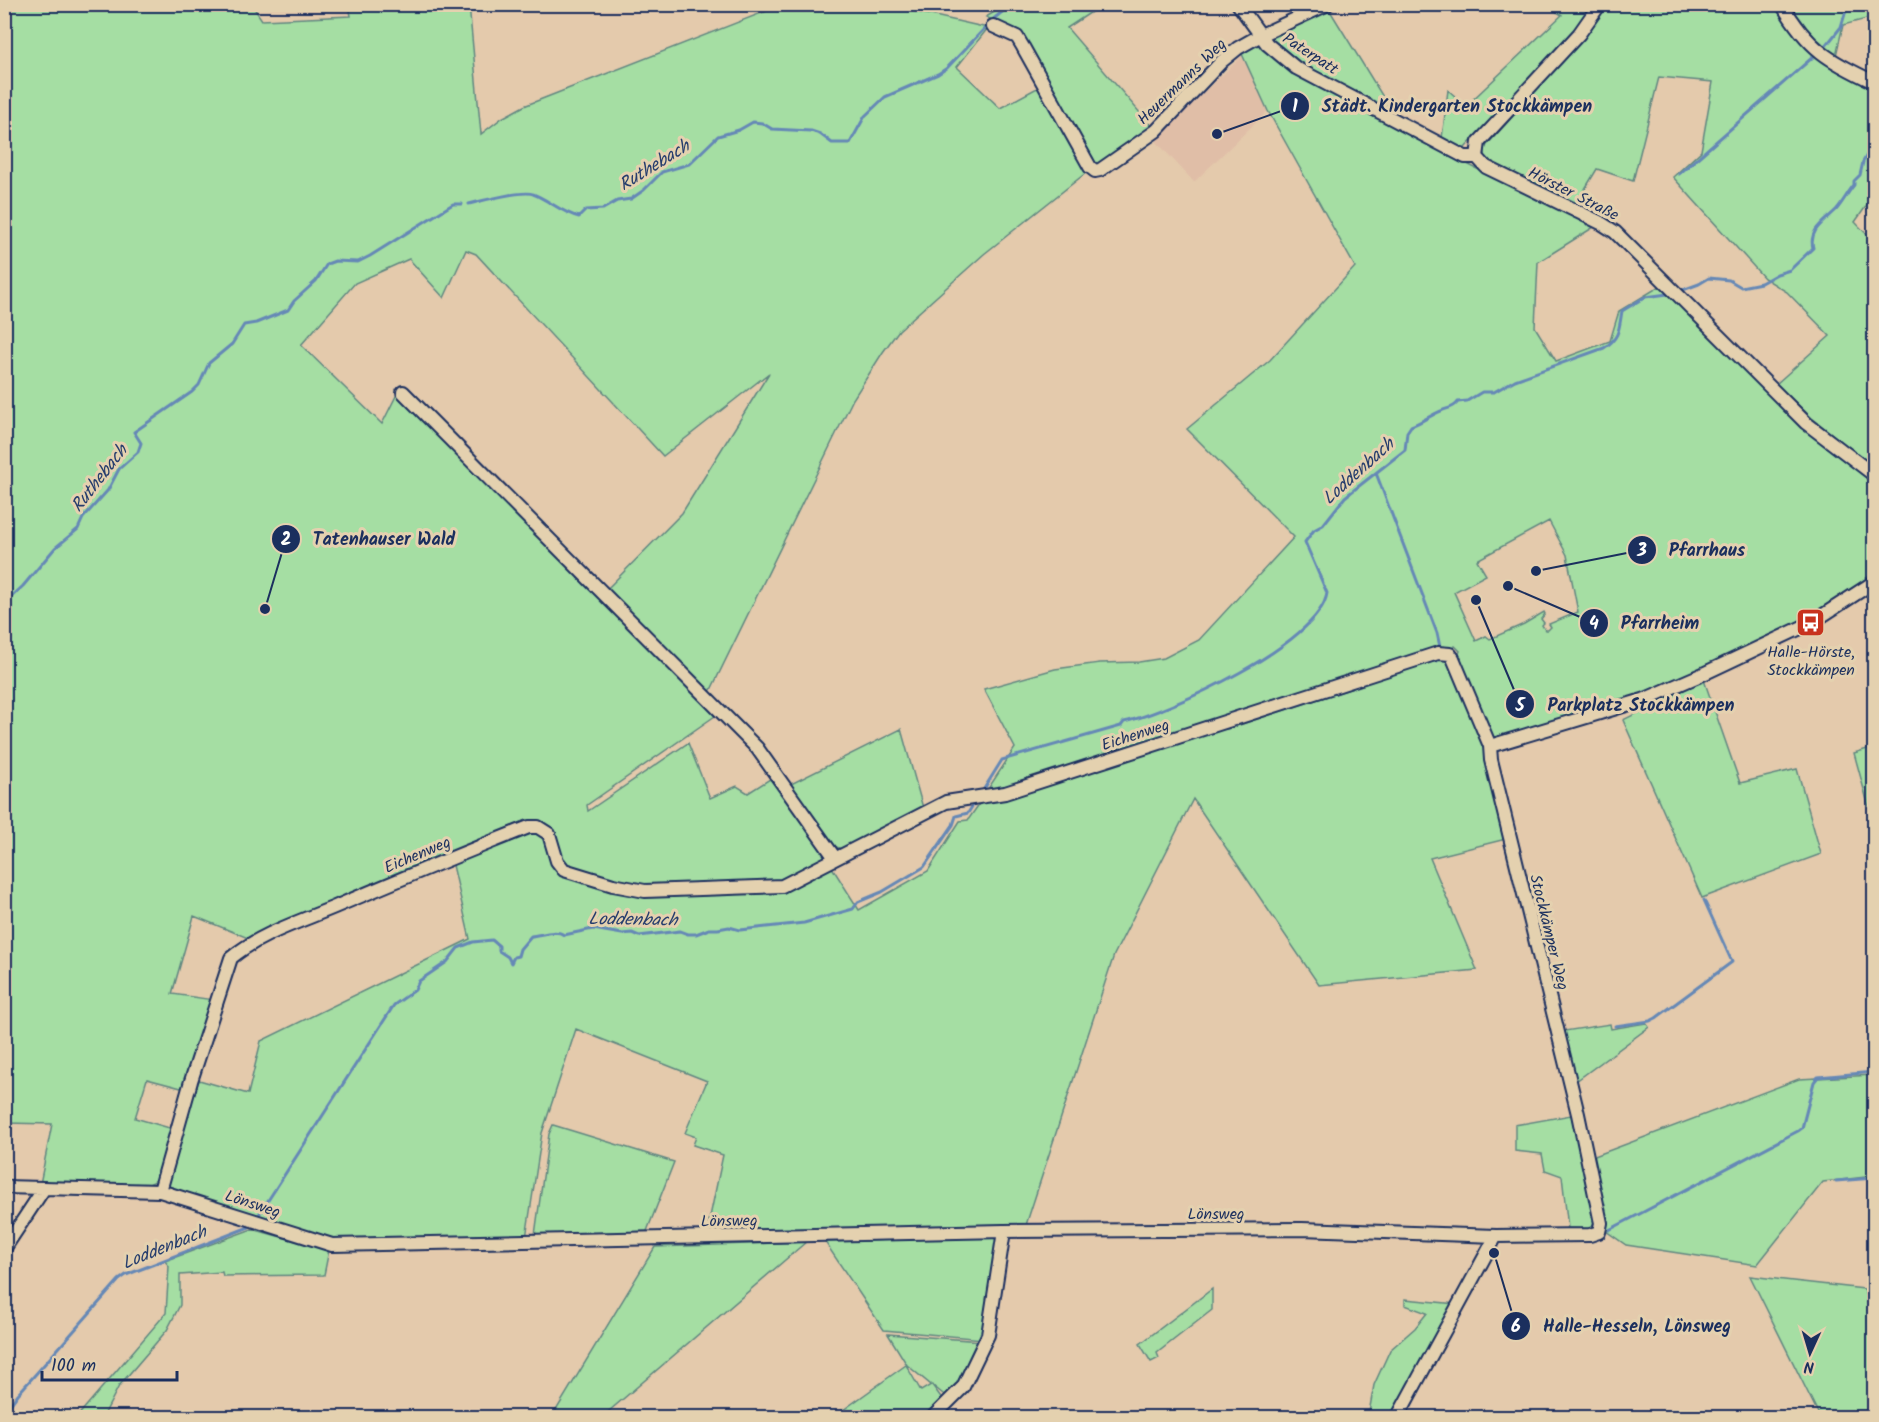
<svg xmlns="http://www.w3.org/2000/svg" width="1879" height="1422" font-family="Kalam,sans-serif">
  <rect width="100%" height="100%" fill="#e4caac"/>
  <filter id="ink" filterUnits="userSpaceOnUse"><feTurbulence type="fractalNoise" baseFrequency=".0167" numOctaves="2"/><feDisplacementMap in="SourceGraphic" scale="12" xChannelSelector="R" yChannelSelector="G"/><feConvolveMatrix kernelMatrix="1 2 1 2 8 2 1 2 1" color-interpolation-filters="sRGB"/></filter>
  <g filter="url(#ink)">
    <path fill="#e0bea7" d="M1254,45L1280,99L1194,182L1154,139Z"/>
    <path fill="#a5dea3" stroke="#608680" stroke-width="1.5" fill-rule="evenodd" d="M5,5H252L262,20L351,16L349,5H469L481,134L502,118L524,106L782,5H886L988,28L957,67L1000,108L1039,87L1087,172L984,254L899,330L883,352L853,399L708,696L605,591L682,513L769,373L663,456L476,254L466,250L444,298L409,259L355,283L301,345L382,424L397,394L594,591L715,716L587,805L588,811L688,743L710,798L737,786L748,793L773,777L797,812L859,910L928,871L960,821L968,820L982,800L1225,724L1227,729L1353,688L1352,684L1435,658L1446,661L1451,666L1483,746L1506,839L1430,858L1477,970L1319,985L1193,799L1114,955L1026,1225L707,1231L723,1155L693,1145L696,1137L685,1133L707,1081L576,1029L542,1133L526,1238H332L173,1192L166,1184L199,1080L248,1094L261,1041L470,939L450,852L248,938L194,916L172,994L214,1000L185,1089L147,1079L135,1118L173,1129L159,1179L145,1186L40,1184L52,1124L5,1123Z
      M1006,5H1102L1067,28L1154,129L1100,166L1091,163L1030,47L1021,35L986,17Z
      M1545,5H1594L1574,30L1464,149L1465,163L1594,227L1538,262L1535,327L1556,361L1610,341L1619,311L1662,285L1807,429L1874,481V576L1825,610L1645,695L1500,738L1493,737L1487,731L1458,656L1460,651L1455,646L1451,649L1005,789L986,792L1015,748L984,689L1055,669L1100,663L1139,662L1164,658L1199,640L1294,537L1187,429L1270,360L1355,267L1268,111L1242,54L1257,43L1261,44L1269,37L1329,9L1394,115L1442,138L1448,90L1466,106L1562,15ZM1549,521L1567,555L1578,612L1549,624L1551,627L1548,630H1545L1542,625L1544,623L1541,619L1545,614L1544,612L1524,624L1490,639L1486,636L1476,641L1454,592L1486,575L1477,560Z
      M1608,5H1778C1793,30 1808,50 1832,68L1834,67L1874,86V195L1855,222L1874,242V467L1812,418L1776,384L1830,336L1787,292L1764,278L1673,177L1701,151L1713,82L1659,77L1633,181L1597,169L1576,204L1486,159L1484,150L1487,145L1583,38Z
      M1786,5H1874V17L1843,25L1835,60L1817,46Z
      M1704,680L1740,783L1797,769L1821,854L1702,898L1623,720Z
      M901,729L923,808L844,850L834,846L789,785Z
      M1874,747V826L1854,753Z
      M1646,1023L1649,1027L1576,1081L1564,1031L1610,1024L1611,1029Z
      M1874,1075V1176L1823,1182L1757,1265L1626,1245L1606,1231L1592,1157L1799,1079Z
      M1571,1115L1597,1220L1591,1229L1568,1228L1562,1176L1545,1170L1542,1154L1515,1151V1125Z
      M553,1125L674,1162L647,1231L539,1238L535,1235L549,1134Z
      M252,1229L329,1250L324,1275L223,1276L222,1272L180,1275V1305L167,1330L119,1386L103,1417L76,1418L166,1313L169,1266L165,1261Z
      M1001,1237L983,1339L884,1330L825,1242Z
      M806,1242L602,1417H552L655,1247Z
      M1750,1276L1864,1289L1874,1311V1417H1820Z
      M1212,1289V1310L1157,1353L1159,1358L1151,1362L1140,1344Z
      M1405,1299L1456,1304L1394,1417L1368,1418L1374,1385L1390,1350L1415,1328L1427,1313L1405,1305Z
      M888,1334L981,1341L961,1385L948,1398L932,1385L943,1400L926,1417L832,1418L906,1365L921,1391L931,1385L907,1365Z"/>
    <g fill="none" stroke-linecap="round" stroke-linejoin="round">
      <path stroke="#6588b6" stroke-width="3" d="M991,21L1012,4
        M1825,47L1841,27L1848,4
        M1679,174L1813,57
        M469,204C480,201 524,190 533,194C549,200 562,213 579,217L586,210L603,209L617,201L631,199L644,190L662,172L689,164L718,136L739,130L753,122L762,123L772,129L811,131L820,134L832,143H850L865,116L885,97L938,74L947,68L985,28
        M1680,291L1699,284L1709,278L1729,280L1741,287L1761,283L1777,274L1790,270L1813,248C1808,229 1827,220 1837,209C1843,202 1848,192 1854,185V181L1860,175L1863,162L1874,142
        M1821,442L1846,461
        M1376,473L1437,633L1440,647
        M4,604L23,586L55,548L78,529L83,518L108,490L119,469L138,452L141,443L134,432L192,392L199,385L209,363L232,344L244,325L256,323L288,310L294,301L316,281L327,264L335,261L358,262L370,256L453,204H462
        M1431,661H1437
        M982,792L1002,760L1121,726L1124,722C1169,712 1320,643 1327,593L1305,542L1314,530L1323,525L1345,497L1405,450L1407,432L1411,426C1422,422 1431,415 1441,411C1449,407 1453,409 1458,402L1467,401L1482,392H1494L1515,380L1604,348C1620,338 1619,328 1622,311L1645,297L1668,294
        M1615,1026L1650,1021L1656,1018L1732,962L1704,900
        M1836,1181L1874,1178
        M258,1216L394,1005L415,990L419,981L447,962L458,948L473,942L492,940L499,946V951L508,957L511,963L514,957L518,956L520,949L531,936C541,935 556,929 564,935L593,929L622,934L632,933L639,936L680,931L688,934H696L709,929H718L729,927L740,930L804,923L853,909L858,902L882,892L924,867L953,825L956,816L968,813L975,802
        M1609,1230L1798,1131L1802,1128L1814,1082L1818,1077L1874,1072
        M4,1413L18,1394L119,1280L126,1275L249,1227"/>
      <defs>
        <path id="minor" d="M1238,4L1267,44L1296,68L1465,157H1477
          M1600,4L1579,34L1479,142L1477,157L1486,167L1601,223L1615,232L1806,423L1874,475
          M1782,4C1808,49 1829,61 1874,82
          M993,26L1017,37L1023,47L1090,167L1095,171L1100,170L1156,131L1222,61L1238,48L1261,35L1328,4
          M403,392L757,748L835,858
          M1490,746L1643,700L1703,674L1811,623L1874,582
          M4,1187L160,1191L332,1245L1004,1231L1302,1229L1496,1236L1590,1235L1599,1232L1601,1223L1578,1114L1491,760L1490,746L1453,658L1450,654L1438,653L1005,793L946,802L782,886L645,891L613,885L564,870L557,861L549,834L538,827H529C465,852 401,879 337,906C302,921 261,933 231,958L191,1081L160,1191
          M4,1249L43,1190
          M932,1418L963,1387L988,1335L1004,1231
          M1397,1418L1496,1236"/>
      </defs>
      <use href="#minor" stroke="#1b2f5e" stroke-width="16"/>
      <use href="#minor" stroke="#e4d1af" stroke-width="12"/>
    </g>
  </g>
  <defs>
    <symbol id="bus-square" viewBox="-11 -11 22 22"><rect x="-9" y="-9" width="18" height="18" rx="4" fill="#c8321e" stroke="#e4d1af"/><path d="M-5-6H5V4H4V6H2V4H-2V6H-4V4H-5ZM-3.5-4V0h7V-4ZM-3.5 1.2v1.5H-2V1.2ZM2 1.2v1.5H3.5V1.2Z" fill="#fff"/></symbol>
  </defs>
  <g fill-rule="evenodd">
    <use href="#bus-square" x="1794" y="606" width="33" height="33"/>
  </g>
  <g text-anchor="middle" stroke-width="6" stroke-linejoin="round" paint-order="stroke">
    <g font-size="16" fill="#1b2f5e" stroke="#e4d1af">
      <text transform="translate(1311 53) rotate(33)" y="6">Paterpatt</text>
      <text transform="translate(1181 81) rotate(-44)" y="6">Heuermanns Weg</text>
      <text transform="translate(1574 193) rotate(27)" y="6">Hörster Straße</text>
      <text transform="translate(1135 734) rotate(-18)" y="6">Eichenweg</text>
      <text transform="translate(417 854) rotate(-23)" y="6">Eichenweg</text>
      <text transform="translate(1550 932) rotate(76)" y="6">Stockkämper Weg</text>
      <text transform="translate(253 1203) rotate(18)" y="6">Lönsweg</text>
      <text x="1216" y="1219">Lönsweg</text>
      <text transform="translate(729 1220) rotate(-1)" y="6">Lönsweg</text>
    </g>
    <g font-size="16" fill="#1b2f5e" stroke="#e4d1af">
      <text x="1811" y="657">Halle-Hörste,<tspan x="1811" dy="18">Stockkämpen</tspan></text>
    </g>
    <g font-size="18" font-style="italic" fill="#273e6d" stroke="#e4d1af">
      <text transform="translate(654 165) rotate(-32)" y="6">Ruthebach</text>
      <text transform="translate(1358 471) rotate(-42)" y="6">Loddenbach</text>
      <text transform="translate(99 478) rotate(-52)" y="6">Ruthebach</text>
      <text transform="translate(633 919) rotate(1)" y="6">Loddenbach</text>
      <text transform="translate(164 1247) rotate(-22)" y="6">Loddenbach</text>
    </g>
  </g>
  <path fill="none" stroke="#1b2f5e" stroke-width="2" d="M1217 134L1295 106M265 609L286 539M1536 571L1642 550M1508 586L1594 623M1476 600L1520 704M1494 1253L1516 1326"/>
  <g fill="#1b2f5e" stroke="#e4d1af" stroke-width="2">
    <circle cx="1217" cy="134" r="6"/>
    <circle cx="265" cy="609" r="6"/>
    <circle cx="1536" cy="571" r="6"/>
    <circle cx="1508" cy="586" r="6"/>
    <circle cx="1476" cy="600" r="6"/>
    <circle cx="1494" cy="1253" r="6"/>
    <circle cx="1295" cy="106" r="15"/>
    <circle cx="286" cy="539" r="15"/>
    <circle cx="1642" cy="550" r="15"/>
    <circle cx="1594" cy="623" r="15"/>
    <circle cx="1520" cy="704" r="15"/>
    <circle cx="1516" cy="1326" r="15"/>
  </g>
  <g font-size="18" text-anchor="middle" font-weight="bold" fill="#fff">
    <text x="1295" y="112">1</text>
    <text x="286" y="545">2</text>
    <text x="1642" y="556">3</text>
    <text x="1594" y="629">4</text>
    <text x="1520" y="711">5</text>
    <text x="1516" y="1332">6</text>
  </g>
  <g font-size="18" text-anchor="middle" font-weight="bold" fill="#1b2f5e" stroke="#e4d1af" stroke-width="6" stroke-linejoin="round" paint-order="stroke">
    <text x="1457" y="112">Städt. Kindergarten Stockkämpen</text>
    <text x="384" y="545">Tatenhauser Wald</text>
    <text x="1707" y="556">Pfarrhaus</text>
    <text x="1660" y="629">Pfarrheim</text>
    <text x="1641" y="711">Parkplatz Stockkämpen</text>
    <text x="1637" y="1332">Halle-Hesseln, Lönsweg</text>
  </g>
  <rect width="1879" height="1422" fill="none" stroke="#e4d1af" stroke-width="24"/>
  <rect x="12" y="12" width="1855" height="1398" fill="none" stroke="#1b2f5e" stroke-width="2" filter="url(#ink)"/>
  <g transform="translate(1810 1353) rotate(184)" stroke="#e4d1af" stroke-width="4.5" paint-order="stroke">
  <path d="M0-4.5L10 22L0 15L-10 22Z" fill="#1b2f5e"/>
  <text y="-9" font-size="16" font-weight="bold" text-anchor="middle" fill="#1b2f5e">N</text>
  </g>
  <path d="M42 1371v9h135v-9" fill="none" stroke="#1b2f5e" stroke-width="3"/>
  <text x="51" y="1371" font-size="18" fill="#1b2f5e" stroke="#e4d1af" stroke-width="4.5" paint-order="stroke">100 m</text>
</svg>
